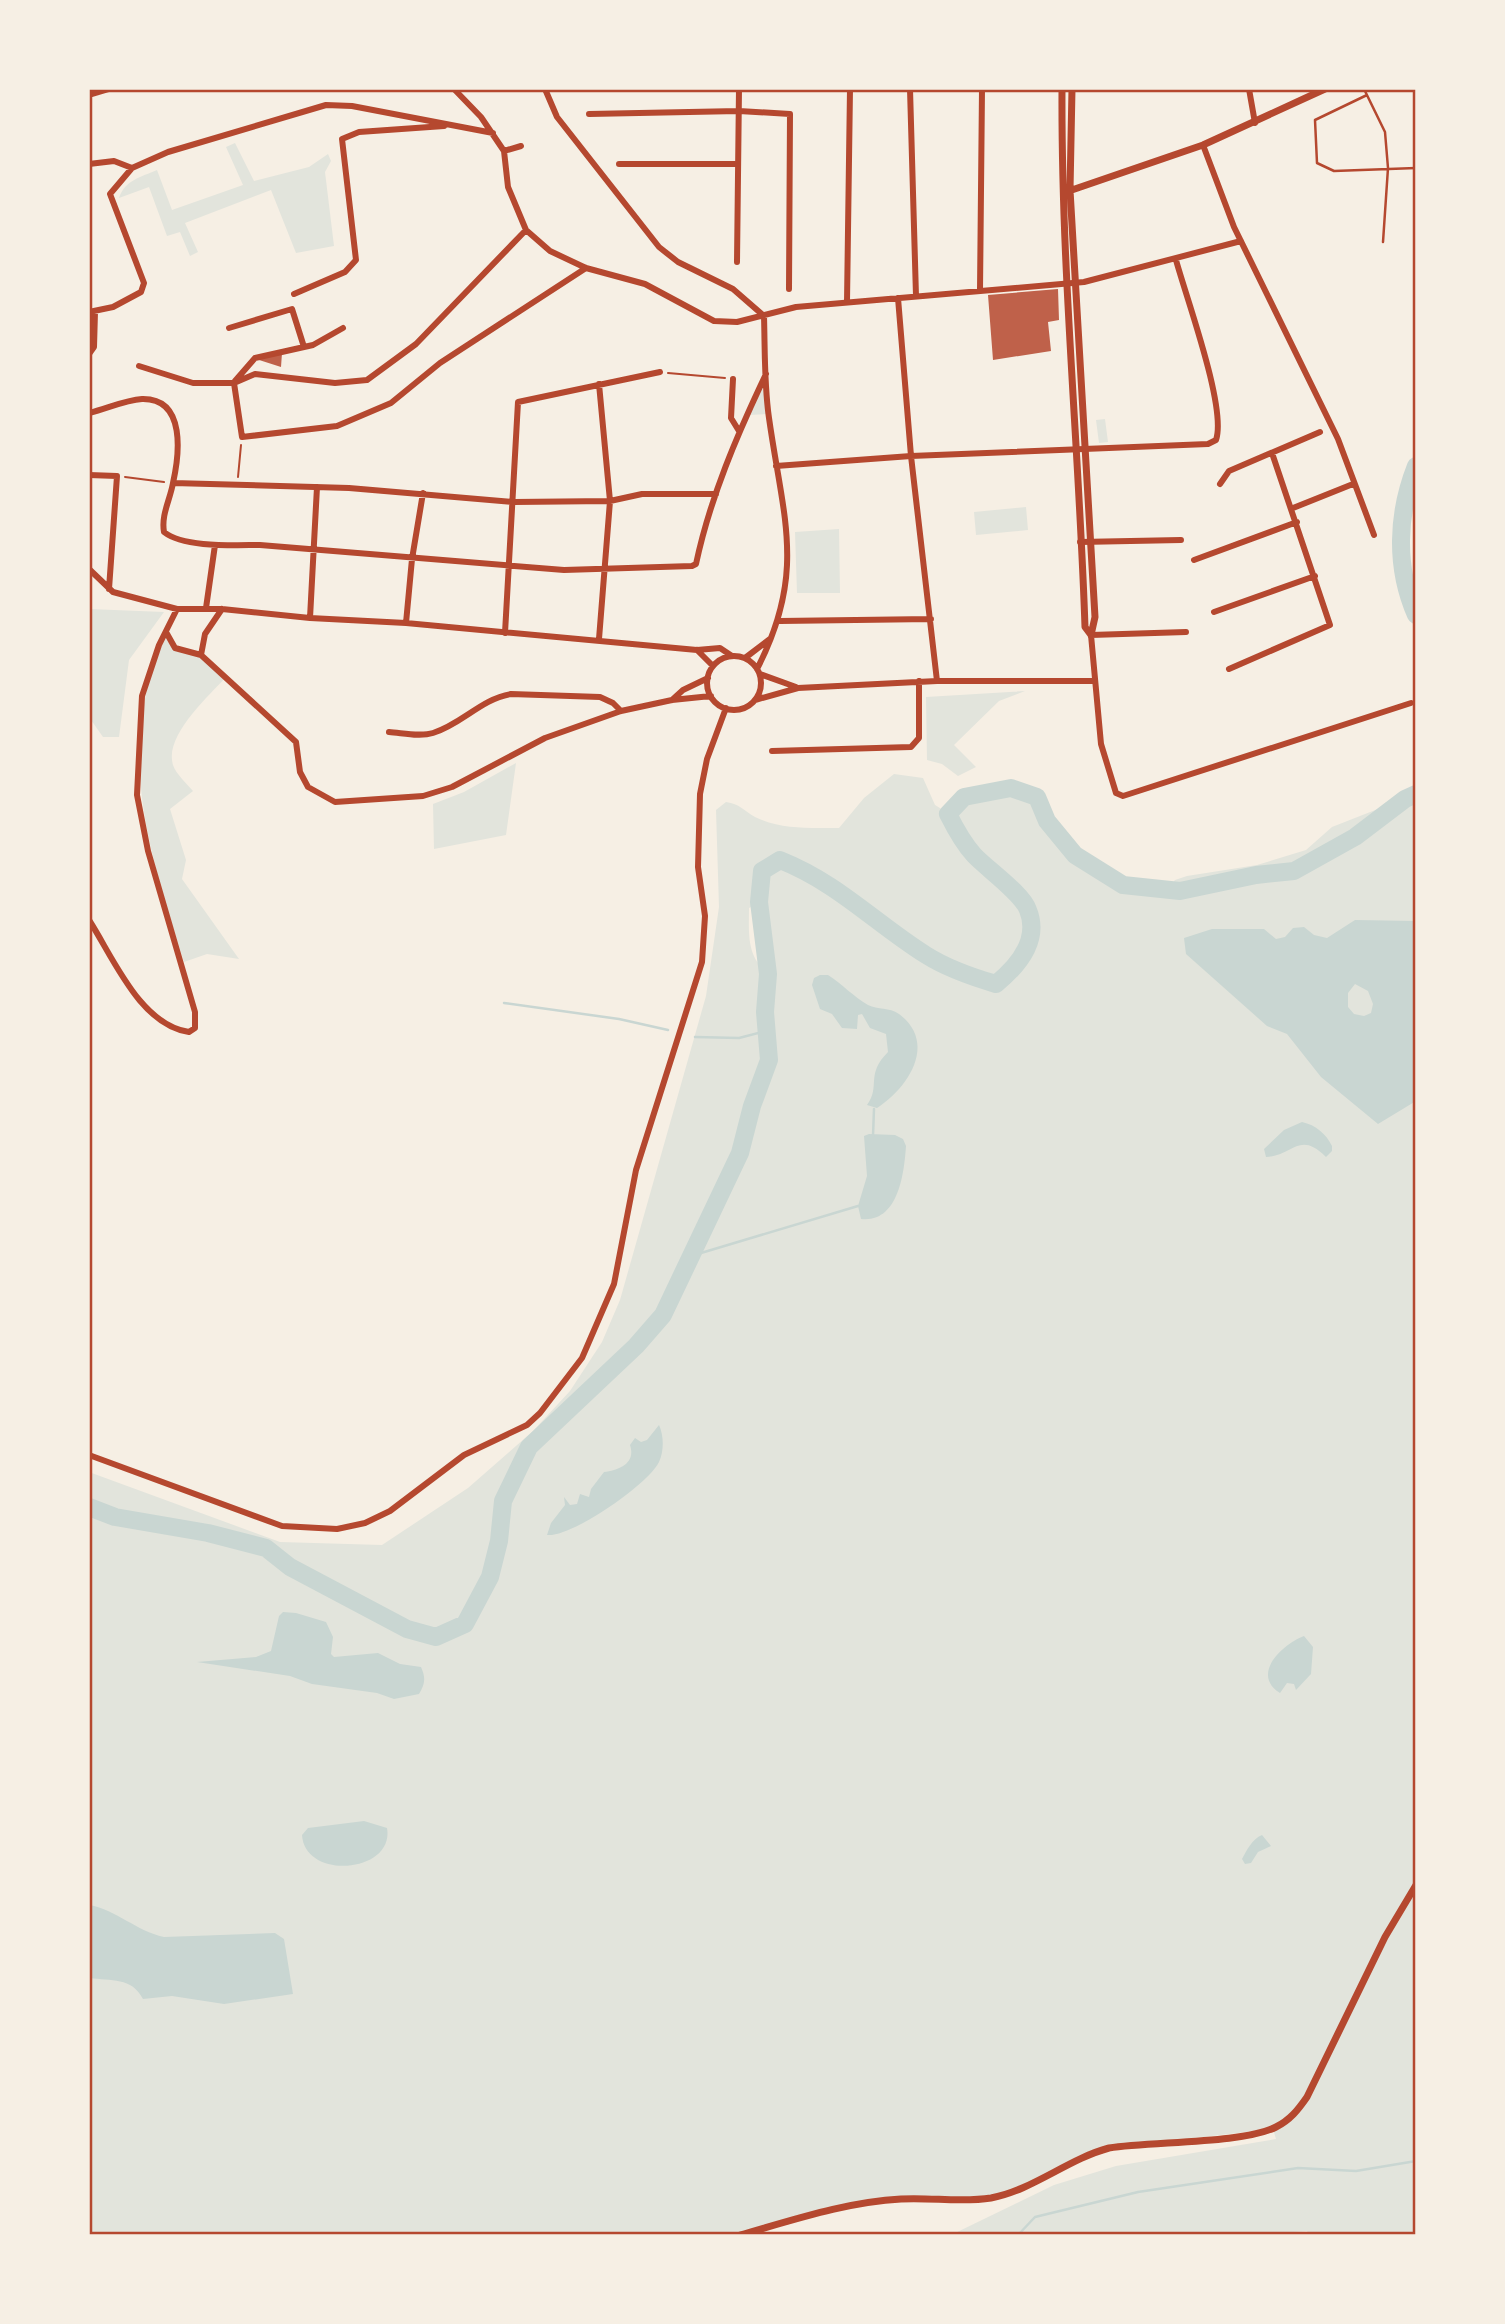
<svg xmlns="http://www.w3.org/2000/svg" width="1505" height="2324" font-family="'Varela Round',sans-serif">
  <rect width="100%" height="100%" fill="#f6efe4"/>
  <path fill="#e2e4dc" fill-rule="evenodd" d="M235,143L254,181L309,167L328,154L331,161L325,172L334,246L296,253L271,190L185,223L198,252L190,256L180,232L167,236L149,187L119,198C125,180 141,177 157,170L172,210L243,185L226,147Z
    M765,379L767,414L748,415Z
    M1105,419L1108,442L1099,443L1096,420Z
    M1026,507L1028,530L976,535L974,512Z
    M839,529L840,593H797L795,532Z
    M89,609L164,612L129,660L119,737H103L89,717Z
    M167,634L174,648L201,656L225,678C208,697 164,736 173,765C176,774 187,784 193,791L170,809L186,860L182,879L239,959L207,954L184,962C149,851 113,746 167,634Z
    M1025,691L999,701L954,745L976,767L958,776L942,764L927,760L926,697Z
    M516,763L506,835L434,849L433,804L464,792Z
    M894,774L923,778L935,805L948,813L964,797L1011,788L1037,797L1047,821L1076,855L1123,885L1167,890L1175,880L1187,876L1257,865L1306,850L1332,827L1416,794V2235H1309L1307,2231C1267,2235 1227,2229 1187,2235H951L1054,2185L1116,2166L1276,2139L1273,2129L1109,2148L995,2197L854,2204L740,2235H89V1472L280,1542L382,1545L468,1488L533,1431L570,1391L602,1342L620,1300L706,996L719,907L716,810L726,802C740,804 743,810 755,817C781,830 811,828 839,828L864,798ZM759,903L767,970H766C746,957 749,929 749,908Z"/>
  <path fill="#c9d6d2" fill-rule="evenodd" d="M1355,920L1416,921V1101L1378,1124L1321,1077L1287,1034L1267,1026L1186,954L1184,938L1212,929H1264L1276,939L1285,937L1293,928L1304,927L1314,935L1327,938ZM1355,984L1368,991L1373,1004L1371,1013L1364,1016L1354,1014L1348,1007V993Z
    M820,975H828C842,984 854,997 868,1005C878,1010 889,1007 899,1014C938,1043 908,1088 877,1108L867,1105C881,1086 865,1075 888,1052L886,1034L870,1028L862,1014L858,1015L857,1029L842,1028L832,1014L820,1009L812,985L814,978Z
    M1302,1122C1316,1125 1326,1134 1332,1146V1151L1326,1157C1299,1130 1293,1156 1266,1157L1264,1149L1284,1130Z
    M869,1134L895,1135L903,1139L906,1146C904,1175 898,1223 861,1219L858,1206L867,1176L864,1136Z
    M659,1425C664,1436 664,1451 659,1462C648,1485 570,1538 547,1535L551,1523L565,1505L564,1497L570,1505L577,1504L580,1494L589,1497L591,1489L604,1472C620,1470 636,1463 630,1445L635,1438L641,1442L647,1440Z
    M283,1612L296,1613L326,1622L333,1637L331,1654L334,1657L378,1653L400,1664L421,1667C426,1678 425,1684 419,1694L394,1699L377,1693L312,1684L290,1676L197,1662L256,1657L271,1651L279,1616Z
    M1304,1636L1313,1647L1311,1674L1296,1690L1294,1684L1287,1683L1280,1693C1250,1674 1283,1644 1304,1636Z
    M364,1821L387,1828C395,1873 305,1881 302,1835L308,1828Z
    M1262,1835L1271,1846L1258,1852L1251,1863L1245,1864L1242,1859C1247,1850 1252,1839 1262,1835Z
    M89,1905C117,1910 136,1931 164,1937L275,1933L284,1939L293,1994L224,2004L172,1996L143,1999C132,1977 111,1981 89,1978Z"/>
  <g fill="none" stroke-linecap="round" stroke-linejoin="round">
    <path stroke="#c9d6d2" stroke-width="2.5" d="M504,1003L619,1019L668,1030
      M695,1037L739,1038L766,1031
      M873,1136L874,1109
      M691,1256L858,1206
      M1018,2235L1035,2217L1138,2192L1298,2168L1356,2171L1416,2161"/>
    <path stroke="#c9d6d2" stroke-width="18" d="M1416,466C1397,514 1395,567 1416,615
      M89,1507L115,1517L208,1533L266,1548L290,1567L407,1629L436,1637L465,1624L490,1577L499,1541L503,1501L529,1447L636,1346L663,1315L740,1153L752,1106L769,1060L765,1012L768,974L759,902L762,871L780,860C838,883 875,923 926,955C948,969 972,977 996,984C1018,966 1040,940 1028,910C1022,893 987,869 974,855C963,843 955,828 948,814L964,797L1011,788L1037,797L1047,821L1075,855L1123,885L1180,891L1256,875L1294,871L1355,837L1405,799L1416,794"/>
  </g>
  <path fill="#bf614a" d="M1058,289L1059,320L1048,322L1051,351L993,360L988,295Z
    M282,353L281,367L256,359Z"/>
  <g fill="none" stroke-linecap="round" stroke-linejoin="round">
    <path stroke="#b5482f" stroke-width="2" d="M668,373L725,378
      M125,477L164,482
      M238,477L241,445"/>
    <path stroke="#b5482f" stroke-width="2.5" d="M1364,89L1385,132L1388,168L1383,242
      M1367,95L1315,120L1317,163L1334,171L1416,168"/>
    <path stroke="#b5482f" stroke-width="6" d="M454,89L481,117L504,151L508,187L526,230L550,251L586,268L645,284L714,321L737,322L796,307L1084,282L1241,241
      M545,89L557,117L659,247L678,262L733,289L764,316
      M910,89L916,296
      M1249,89L1255,123
      M89,95L109,89
      M589,114L739,111L790,114L789,289
      M1203,145L1234,227L1338,439L1374,535
      M504,151L521,146
      M89,164L114,161L132,168L168,152L326,105L352,106L493,133
      M619,164H738
      M737,262L739,89
      M980,291L982,89
      M294,294L345,272L356,260L342,139L359,132L444,126
      M898,298L911,456L937,681
      M847,302L850,89
      M89,312L113,307L141,292L144,283L110,194L132,168
      M229,328L292,309L304,347
      M89,354L94,347L95,312
      M139,366L193,383H234L255,374L335,383L367,380L416,344L526,230
      M733,379L731,418L739,431
      M235,381L255,358L313,345L343,328
      M234,383L242,437L337,426L391,403L440,363L586,268
      M89,413C106,409 125,400 142,399C187,398 179,456 173,483C170,500 161,515 164,532C184,548 235,545 260,545L564,570L692,566L696,564C710,498 737,435 766,374
      M776,466L911,456L1208,444L1216,440C1227,408 1186,297 1176,260
      M89,475L117,476L109,589
      M173,483L349,488L514,502L610,501L642,494H716
      M1220,484L1229,471L1320,432
      M1293,508L1353,484
      M1080,542L1181,540
      M1194,560L1297,522
      M89,569L113,592L177,609H222L310,618L406,623L697,650L720,648L732,656
      M206,608L215,545
      M1214,612L1315,576
      M310,618L317,487
      M780,621L931,619
      M406,623L412,559L423,493
      M166,632L175,648L201,655L296,742L300,772L308,787L335,802L423,796L452,787L545,738L621,711L672,700L711,696
      M1186,632L1091,635L1101,744L1116,793L1123,796L1411,703
      M505,633L518,402L660,372
      M599,639L610,501L599,384
      M697,650L713,666
      M201,655L205,634L222,609
      M707 683a27 27 0 1 1 54 0a27 27 0 1 1-54 0Z
      M745,658L770,639
      M757,669C807,572 783,518 769,418C764,384 765,349 764,316
      M1229,669L1330,625L1272,453
      M760,674L796,687
      M672,700L683,690L708,678
      M755,700L798,688L937,681H1094
      M389,732C403,733 420,737 433,733C462,724 481,699 511,694L600,697L613,703L621,711
      M772,751L911,747L919,738V681
      M89,920C113,957 140,1025 189,1032L195,1028V1012L148,851L137,795L142,696L159,645L177,609
      M89,1455L282,1526L337,1529L365,1523L390,1511L464,1455L527,1425L540,1413L582,1358L614,1284L636,1170L702,962L705,916L698,867L700,794L707,759L726,708"/>
    <path stroke="#b5482f" stroke-width="7" d="M1062,89C1061,269 1079,447 1085,627L1091,635
      M1072,89L1070,190L1095,617L1091,635
      M1066,192L1203,145L1325,89
      M740,2235C793,2220 846,2202 901,2199C931,2197 961,2203 991,2198C1033,2190 1068,2159 1109,2148C1152,2141 1242,2144 1276,2127C1290,2120 1298,2110 1307,2097L1385,1937L1416,1885"/>
  </g>
  <rect width="1505" height="2324" fill="none" stroke="#f6efe4" stroke-width="182"/>
  <rect x="91" y="91" width="1323" height="2142" fill="none" stroke="#b5482f" stroke-width="2.5"/>
</svg>
